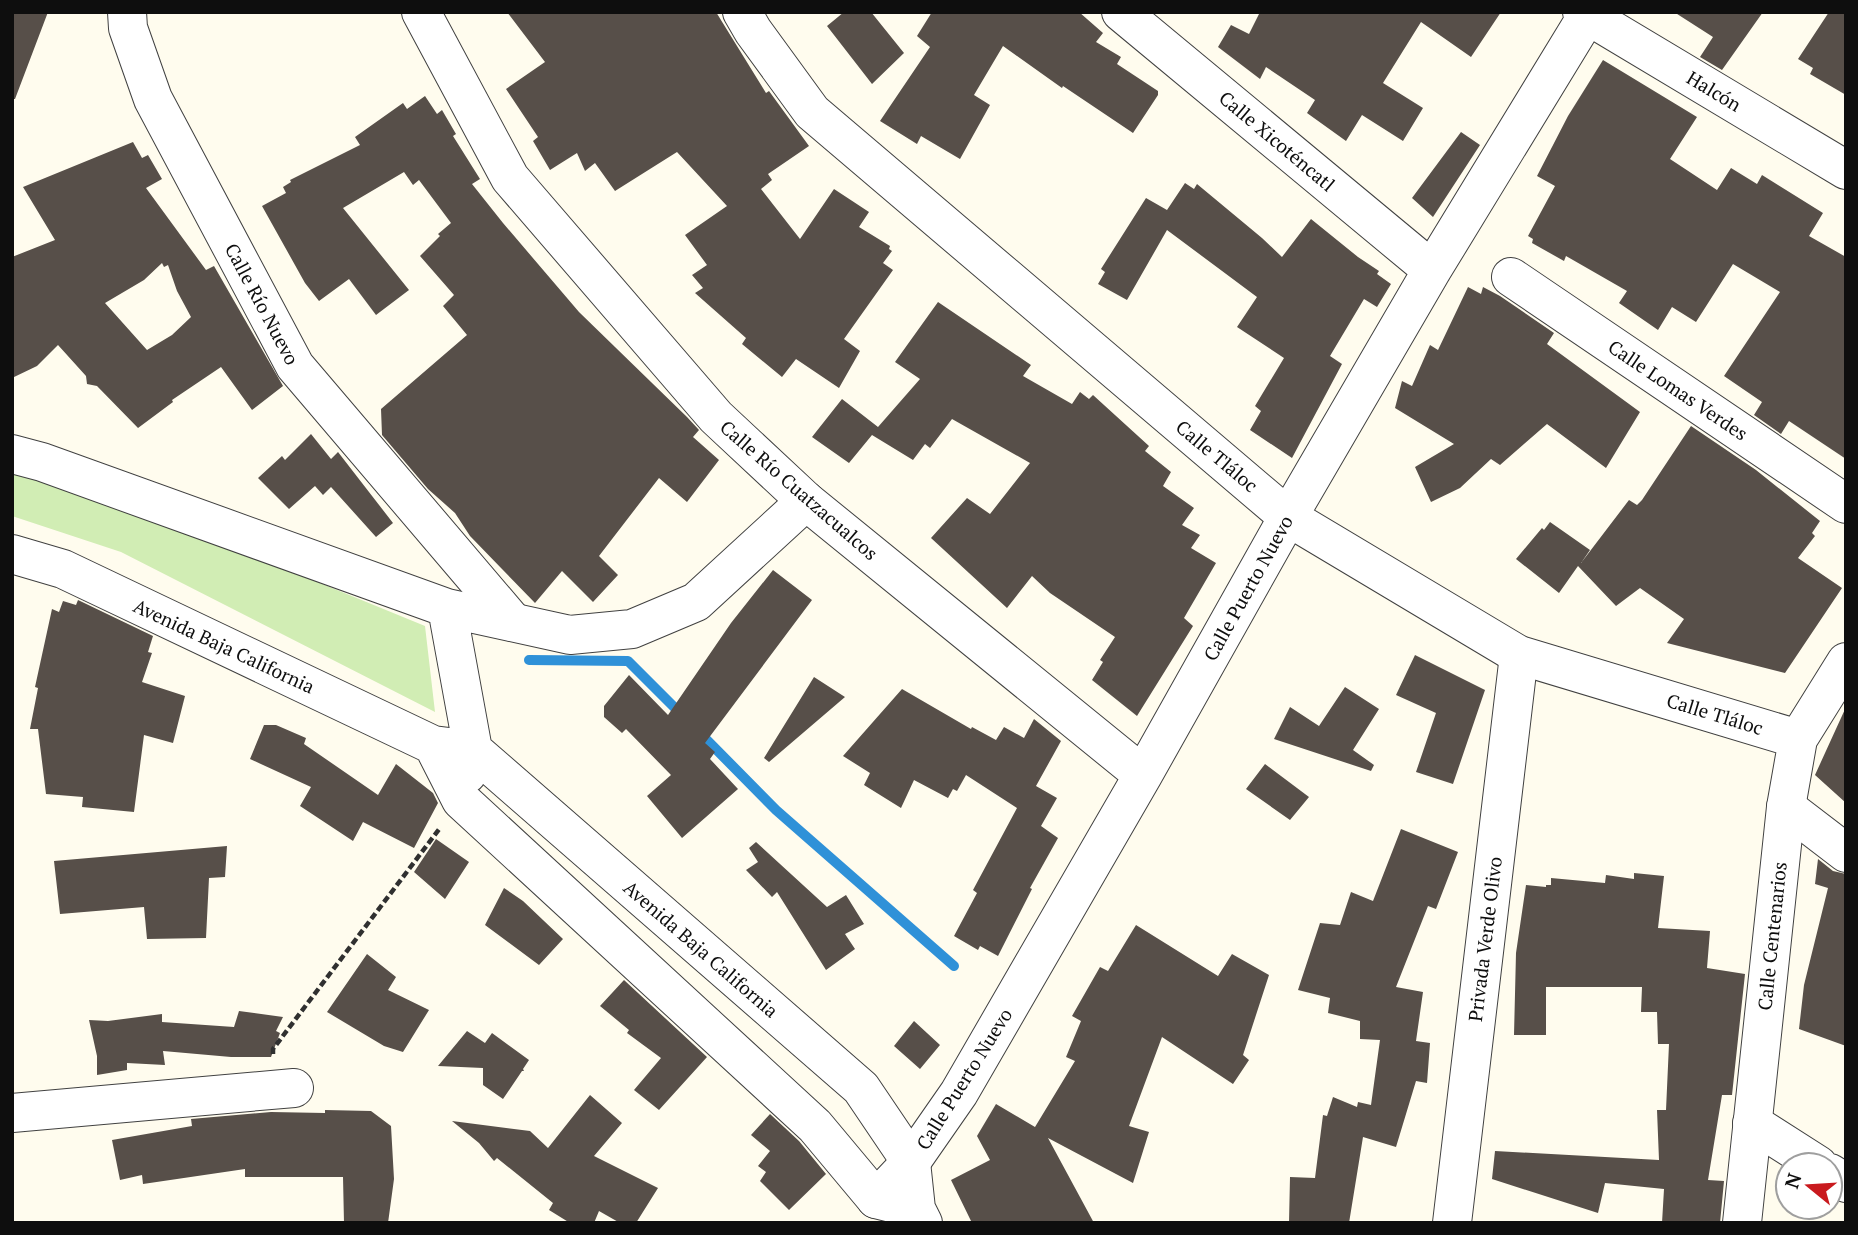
<svg xmlns="http://www.w3.org/2000/svg" width="1858" height="1235" font-family="'PT Serif',serif">
  <rect width="100%" height="100%" fill="#fffcee"/>
  <path fill="#d1edb4" d="M12,463L120,501L425,626L435,712L121,552L12,516Z"/>
  <g fill="none" stroke-linecap="round" stroke-linejoin="round">
    <path stroke="#2f91d8" stroke-width="10" d="M529,660L628,661L682,715
      M698,731L776,810L954,966"/>
  </g>
  <path fill="#574f49" fill-rule="evenodd" d="M12,12H48L15,99H12Z
    M507,12H716L766,93L769,91L809,146L768,174L772,180L761,189L800,239L834,189L869,212L859,227L890,246L889,249L892,251L883,263L893,270L844,339L860,351L839,388L796,359L782,377L742,344L746,338L695,293L703,288L692,275L707,265L685,235L727,206L677,152L615,191L595,163L585,171L577,153L550,170L533,141L538,137L506,89L545,62Z
    M844,12H871L904,53L872,84L827,26Z
    M932,12H1079L1103,33L1096,42L1121,57L1117,64L1158,91V95L1133,133L1063,86L1062,88L1003,46L974,95L990,105L960,159L921,136L917,144L880,121L930,47L917,36Z
    M1260,12H1501L1471,57L1421,22L1383,83L1423,108L1403,141L1362,115L1346,141L1307,113L1315,100L1266,67L1260,79L1218,47L1231,25L1249,34Z
    M1674,12H1763L1722,70L1700,57L1713,37Z
    M1829,12H1846V95L1810,74L1813,68L1798,59Z
    M1603,60L1697,117L1670,159L1717,190L1731,168L1757,184L1762,175L1823,213L1809,236L1846,257V459L1789,421L1781,434L1754,415L1762,402L1724,376L1780,292L1733,264L1696,322L1672,307L1658,330L1619,303L1627,291L1566,256L1564,261L1532,243L1533,239L1528,236L1555,186L1537,176L1568,116Z
    M425,96L437,114L442,110L456,134L453,136L480,179L472,184L503,223L579,312L687,417L699,430L693,437L719,460L687,502L659,478L599,556L618,575L593,602L562,571L535,603L470,536L455,513L428,489L382,435L381,409L467,335L443,306L454,295L420,256L440,236L438,234L451,223L419,180L413,185L404,172L343,208L409,290L376,315L349,279L319,301L305,283L262,206L286,193L283,187L291,182L290,180L360,145L355,137L403,103L407,109Z
    M1461,132L1480,145L1433,217L1412,198Z
    M133,142L142,158L148,155L162,179L146,188L206,270L214,266L283,386L252,410L221,367L172,400L173,402L138,428L97,386L87,384L86,376L58,345L37,366L12,378V257L55,240L23,187ZM162,263L164,267L168,265L177,291L191,317L172,335L147,350L105,303L144,280Z
    M1185,183L1194,189L1197,184L1262,238L1282,257L1311,219L1358,257L1379,271L1377,274L1391,284L1377,307L1364,299L1330,356L1342,364L1292,458L1250,430L1261,411L1255,406L1284,358L1237,327L1257,297L1167,230L1127,300L1098,284L1105,272L1101,269L1146,198L1167,210Z
    M1468,287L1481,294L1483,287L1500,296L1554,333L1547,344L1640,412L1606,468L1547,424L1500,465L1491,459L1460,488L1431,502L1415,467L1454,444L1395,408L1402,381L1412,386L1430,345L1438,350Z
    M938,302L1031,365L1023,376L1072,404L1080,392L1089,399L1093,395L1149,446L1145,451L1171,472L1163,486L1194,508L1182,525L1200,535L1191,548L1216,563L1184,618L1193,626L1137,716L1092,680L1103,662L1100,660L1115,637L1050,593L1032,576L1007,608L931,538L967,498L990,514L1030,463L952,419L930,448L925,444L913,460L872,435L849,463L812,437L842,399L878,427L920,379L895,362Z
    M1691,426L1756,470L1820,521L1812,533L1815,536L1798,558L1842,588L1785,673L1667,643L1684,619L1640,588L1616,606L1578,566L1559,593L1516,559L1542,528L1544,530L1550,522L1590,550L1581,563L1629,500L1637,505L1642,500Z
    M311,434L331,459L338,452L393,523L376,537L331,487L323,495L315,486L289,509L258,478L282,456L285,460Z
    M773,570L812,600L705,743L715,752L710,759L738,789L682,838L647,796L671,775L626,729L622,733L604,717V706L629,675L668,715L731,623Z
    M78,600L153,636L148,652L152,653L142,682L185,696L173,743L144,735L134,812L82,807L83,797L46,794L38,729H30L38,688L35,687L52,609L59,612L63,601L76,605Z
    M1415,655L1485,690L1453,784L1416,772L1436,713L1396,695Z
    M814,677L845,697L769,762L764,758Z
    M1345,687L1379,709L1353,750L1374,765L1371,771L1274,739L1290,707L1319,726Z
    M902,689L971,729L972,727L996,740L1004,727L1024,738L1034,719L1061,741L1036,786L1057,798L1041,826L1058,838L1030,888L1032,889L998,956L980,946L978,950L954,936L977,893L973,890L1017,808L966,775L957,791L953,789L948,798L914,780L901,808L864,785L870,773L843,756Z
    M1846,707V803L1815,775Z
    M264,725H276L306,738L304,744L378,795L396,764L433,793L438,803L414,848L363,822L353,841L300,806L311,787L250,759Z
    M1265,764L1309,797L1290,820L1246,789Z
    M1401,829L1458,852L1436,909L1428,906L1396,987L1423,992L1416,1041L1430,1043L1427,1083L1416,1081L1396,1147L1363,1137L1349,1223H1289L1290,1177L1315,1178L1323,1115L1327,1116L1333,1097L1357,1107L1358,1102L1371,1105L1380,1040L1360,1039V1021L1328,1013L1330,998L1298,990L1320,923L1340,925L1351,892L1373,901Z
    M436,839L469,862L445,899L414,872Z
    M756,842L827,907L846,895L864,924L845,934L855,949L826,970L777,892L772,897L746,870L758,862L749,848Z
    M227,846L225,877L209,878L206,938L147,939L144,907L60,914L54,861Z
    M1818,859L1833,871L1846,874V1046L1799,1029L1804,985L1828,888L1815,884Z
    M1634,873L1664,876L1658,928L1710,931L1707,968L1745,974L1732,1095H1722L1708,1180L1724,1181L1720,1223H1662L1664,1189L1605,1183L1598,1213L1492,1179L1495,1151L1659,1160L1657,1110H1666L1669,1044H1658L1657,1012H1641L1642,987H1546V1035H1514L1516,953L1526,885L1546,887V885H1551V878L1605,883L1606,875L1634,879Z
    M504,888L523,901L563,939L539,965L485,925Z
    M1136,925L1218,976L1232,954L1269,975L1243,1055L1249,1060L1233,1084L1162,1037L1129,1126L1149,1132L1133,1183L1048,1138L1094,1223H972L951,1180L990,1160L977,1136L996,1104L1035,1127L1075,1061L1066,1057L1081,1021L1072,1016L1100,967L1108,971Z
    M367,954L396,977L388,990L429,1010L403,1052L384,1046L327,1012Z
    M624,980L707,1057L659,1110L634,1090L661,1058L627,1033L629,1030L600,1006Z
    M239,1011L283,1017L276,1031L280,1033L271,1057H231L163,1051L165,1065L127,1063V1070L97,1075V1056L89,1020L108,1021L162,1014V1022L234,1027Z
    M914,1021L940,1045L920,1069L894,1046Z
    M467,1031L485,1043L492,1033L529,1060L523,1069L524,1071H522L503,1099L483,1085V1068L438,1066Z
    M590,1095L622,1123L594,1156L658,1188L636,1223H620L599,1211L594,1223H570L549,1210L553,1203L497,1158L494,1161L479,1143L452,1121L530,1131L548,1148Z
    M325,1110L371,1111L391,1126L394,1179L388,1223H344L343,1177H245V1169L143,1184L142,1175L120,1180L112,1140L192,1126L191,1119L271,1112L325,1113Z
    M770,1114L799,1141L826,1174L789,1210L760,1181L766,1172L758,1166L770,1151L751,1135Z"/>
  <g fill="none" stroke-linecap="round" stroke-linejoin="round">
    <defs>
      <path id="minor" d="M127,12L128,28L153,99L295,366L513,622
        M421,12L510,178L716,417L806,501L1143,775
        M1121,12L1432,270
        M1582,12L1846,170
        M1511,277L1846,504
        M1786,807L1846,853
        M12,1113L294,1088
        M1752,1123L1818,1165
        M1830,1173L1846,1183
        M876,1199L911,1162L959,1093L1143,775L1288,517L1432,270L1587,16
        M1452,1223L1519,655"/>
      <path id="tertiary" d="M742,12L753,31L812,112L1288,517L1519,655L1798,739
        M12,454L42,462L447,608L570,635L632,629L696,602L806,501
        M12,554L63,569L433,745L473,750L861,1088L911,1162L916,1209L923,1223
        M447,608L473,750L467,774
        M433,745L461,800L815,1126L876,1199L916,1209
        M1742,1223L1786,807L1798,739L1846,662"/>
    </defs>
    <use href="#minor" stroke="#414141" stroke-width="40"/>
    <use href="#tertiary" stroke="#414141" stroke-width="40"/>
    <path stroke="#303030" stroke-width="4.5" stroke-dasharray="7 3.5" stroke-linecap="butt" d="M273,1054V1049L440,828"/>
    <use href="#minor" stroke="#fff" stroke-width="38"/>
    <use href="#tertiary" stroke="#fff" stroke-width="38"/>
  </g>
  <g text-anchor="middle" stroke-width="7" stroke-linejoin="round" paint-order="stroke">
    <g font-size="19" fill="#0e0e0e" stroke="#fff">
      <text transform="translate(1714 91) rotate(31)" y="7">Halcón</text>
      <text transform="translate(1277 141) rotate(40)" y="7">Calle Xicoténcatl</text>
      <text transform="translate(262 304) rotate(62)" y="7">Calle Río Nuevo</text>
      <text transform="translate(1678 390) rotate(34)" y="7">Calle Lomas Verdes</text>
      <text transform="translate(1217 456) rotate(40)" y="7">Calle Tláloc</text>
      <text transform="translate(799 490) rotate(41)" y="7">Calle Río Cuatzacualcos</text>
      <text transform="translate(1248 588) rotate(-61)" y="7">Calle Puerto Nuevo</text>
      <text transform="translate(224 646) rotate(25)" y="7">Avenida Baja California</text>
      <text transform="translate(1715 714) rotate(17)" y="7">Calle Tláloc</text>
      <text transform="translate(1772 936) rotate(-84)" y="7">Calle Centenarios</text>
      <text transform="translate(1485 939) rotate(-83)" y="7">Privada Verde Olivo</text>
      <text transform="translate(701 949) rotate(41)" y="7">Avenida Baja California</text>
      <text transform="translate(964 1079) rotate(-58)" y="7">Calle Puerto Nuevo</text>
    </g>
  </g>
  <rect width="1858" height="1235" fill="none" stroke="#0e0e0e" stroke-width="28"/>
  <g transform="translate(1809 1186) rotate(288)"><circle r="33" fill="#ffffff" stroke="#9f9f9f" stroke-width="2"/>
  <path d="M0-5L12 26L0 18L-12 26Z" fill="#c91a1e"/>
  <text y="-10" font-size="19" font-weight="bold" text-anchor="middle" fill="#0e0e0e">N</text>
  </g>
</svg>
